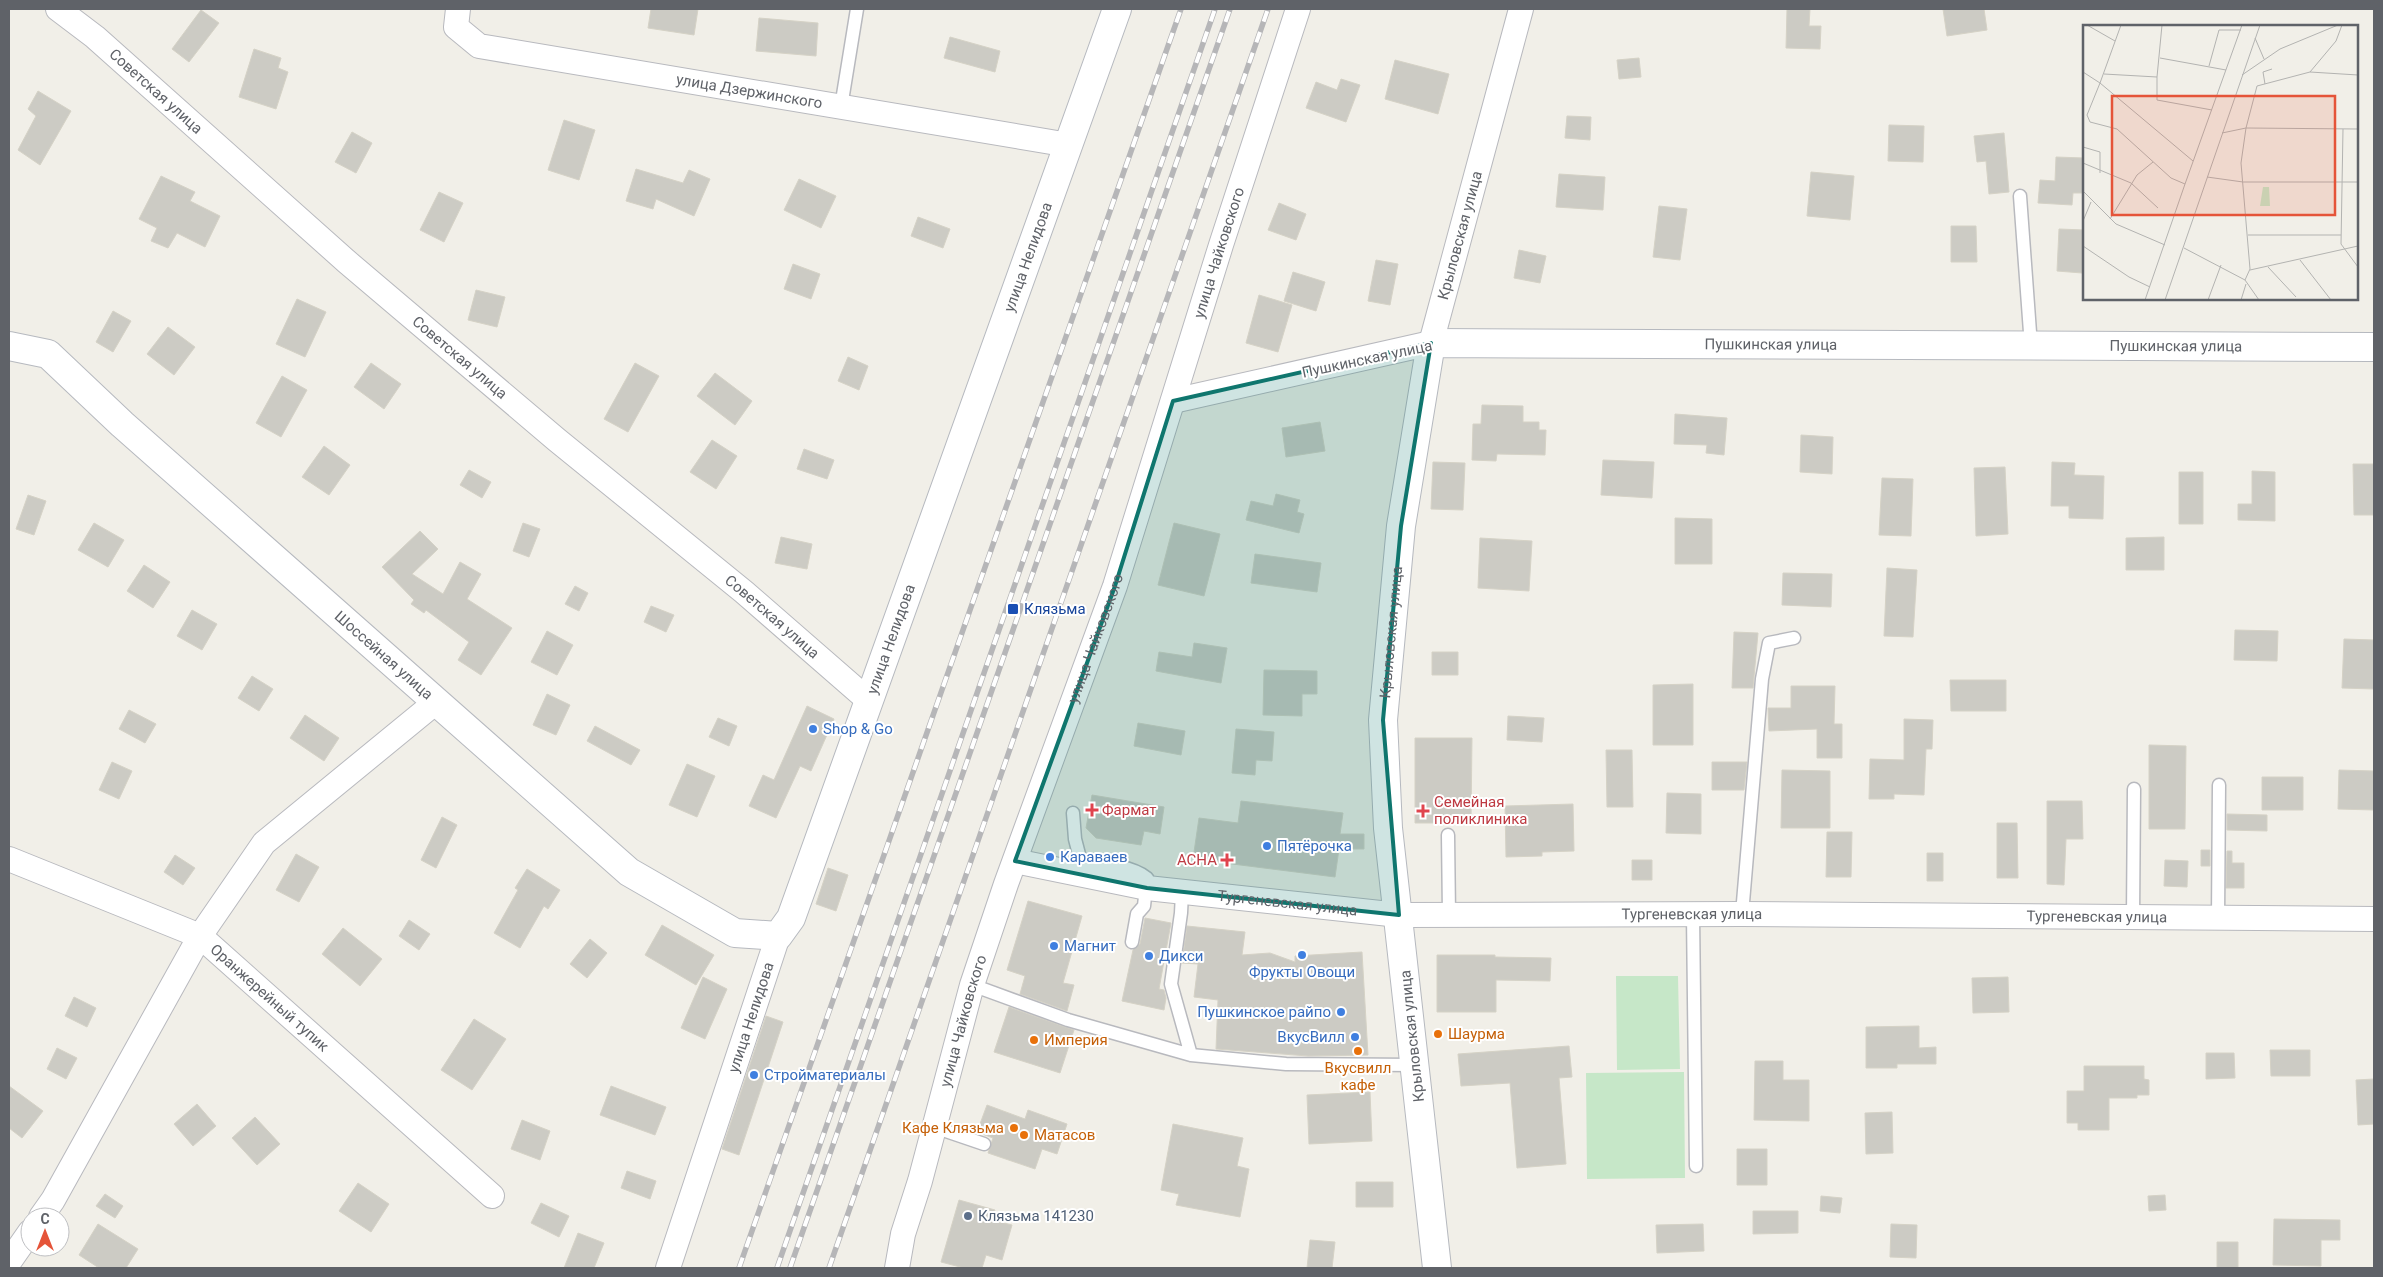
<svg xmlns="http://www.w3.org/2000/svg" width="2383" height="1277" font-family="Roboto,sans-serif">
  <rect width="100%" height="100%" fill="#f1efe8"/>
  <path fill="#c6e7c8" d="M1616,976H1678L1680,1069L1617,1070Z
    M1684,1072L1685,1178L1587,1179L1586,1073Z"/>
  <path fill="#cccbc4" stroke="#d5d2c6" d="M651,9H698L694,35L648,28Z
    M1787,9H1810L1809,26H1821L1820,49L1786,48Z
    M1943,9H1984L1987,30L1947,36Z
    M201,10L219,23L189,62L172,49Z
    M759,18L818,23L816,56L756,51Z
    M950,37L1000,51L995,72L944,58Z
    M254,49L281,58L278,68L288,72L276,109L239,97Z
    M1639,58L1641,77L1619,79L1617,60Z
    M1395,60L1449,74L1438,114L1385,99Z
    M1341,79L1360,85L1346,122L1306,108L1316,82L1337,90Z
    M38,91L71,111L40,165L18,150L36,116L28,109Z
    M1567,116L1591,117L1590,140L1565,138Z
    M564,120L595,130L579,180L548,170Z
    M1889,125L1924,126L1923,162L1888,161Z
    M352,132L372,143L356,173L335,162Z
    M2004,133L2009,192L1989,194L1986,161L1977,162L1974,136Z
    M2056,157L2084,158V193H2073L2072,205L2038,203L2040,180L2055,181Z
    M636,169L683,183L689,170L710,179L694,216L656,199L653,209L626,201Z
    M1811,172L1854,176L1850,220L1807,216Z
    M1559,174L1605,177L1603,210L1556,207Z
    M161,176L195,192L190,201L220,216L205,247L177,233L168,248L151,241L157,228L139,219Z
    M799,179L836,196L821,228L784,210Z
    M439,192L463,203L444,242L420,230Z
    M1279,203L1306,214L1296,240L1268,230Z
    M1659,206L1687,209L1680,260L1653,257Z
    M918,217L950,229L943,248L911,236Z
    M1951,226H1976L1977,262H1951Z
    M2059,229L2084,230L2082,273L2057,271Z
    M1519,250L1546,256L1540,283L1514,278Z
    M1376,260L1398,264L1390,305L1368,301Z
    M793,264L820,274L811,299L784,289Z
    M1293,272L1325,282L1316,311L1284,301Z
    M476,290L505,297L497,327L468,320Z
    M1259,295L1292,305L1278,352L1246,343Z
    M297,299L326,312L305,357L276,344Z
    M113,311L131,321L113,352L96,342Z
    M168,327L195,347L174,375L147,354Z
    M848,357L868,366L859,390L838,381Z
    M371,363L401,384L384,409L354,387Z
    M635,363L659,376L628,432L604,419Z
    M715,373L752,401L735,425L697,396Z
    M282,376L307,390L281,437L256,423Z
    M1482,405L1523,406V422H1539V430H1546L1545,455L1497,454L1496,461L1472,460L1473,424H1481Z
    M1675,414L1727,418L1724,455L1706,453L1707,445L1674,444Z
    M1320,422L1325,451L1286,457L1282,428Z
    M1801,435L1833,437L1832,474L1800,472Z
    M712,440L737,456L716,489L690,472Z
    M324,446L350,465L329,495L302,477Z
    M804,449L834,460L827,479L797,469Z
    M1603,460L1654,462L1652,498L1601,495Z
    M1433,462L1465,463L1463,510L1431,509Z
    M2052,462L2075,463L2074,475L2104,476L2103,519L2069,518V506H2051Z
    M2353,464H2374V515H2354Z
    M2005,467L2008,534L1976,536L1974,468Z
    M469,470L491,482L482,498L460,485Z
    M2252,471L2275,472V521L2238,520V504H2252Z
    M2179,472H2203V524H2179Z
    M1882,478L1913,479L1911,536L1879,535Z
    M1276,494L1300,500L1297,512L1304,514L1299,533L1246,520L1251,501L1273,506Z
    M28,495L46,501L34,535L16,529Z
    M1675,518L1712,519V564H1675Z
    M94,523L124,540L108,567L78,550Z
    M523,523L540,529L529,557L513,551Z
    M1174,523L1220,534L1204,596L1158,585Z
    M420,531L438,549L412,574L443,594L460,562L481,574L467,599L512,628L481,675L458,660L469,642L426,610L424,613L411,604L414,600L382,567Z
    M781,537L812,544L807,569L775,563Z
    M2164,537V570H2126V538Z
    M1480,538L1532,541L1529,591L1478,588Z
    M1255,554L1321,563L1317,592L1251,583Z
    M144,565L170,582L153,608L127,591Z
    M1887,568L1917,570L1913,637L1884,636Z
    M1783,573L1832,574L1831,607L1782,605Z
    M575,586L588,593L579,611L565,604Z
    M651,606L674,615L666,632L644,622Z
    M192,610L217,624L202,650L177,636Z
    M2235,630L2278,631L2277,661L2234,660Z
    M547,631L573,645L557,675L531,662Z
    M1734,632L1758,633L1753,688H1732Z
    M2344,639L2374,640V689L2342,688Z
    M1194,643L1227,648L1221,683L1156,671L1159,652L1192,657Z
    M1432,652H1458V675H1432Z
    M1264,670L1317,671V694H1302V716L1263,715Z
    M252,676L273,689L259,711L238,698Z
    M1950,680H2006V711H1951Z
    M1693,684V745H1653V685Z
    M1791,686H1835L1834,724H1842V758H1817V729L1769,731L1768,708H1791Z
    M547,694L570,705L556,735L533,725Z
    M807,706L834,719L811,771L800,766L776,818L749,806L763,775L774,780Z
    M129,710L156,724L145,743L119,729Z
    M305,715L339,738L324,761L290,738Z
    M1508,716L1544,718L1542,742L1507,740Z
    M718,718L737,726L729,746L709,737Z
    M1904,719L1933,720L1932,749H1926L1924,795L1894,794V799H1869L1870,759L1904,760Z
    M1138,723L1185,731L1181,755L1134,746Z
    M595,726L640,750L631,765L587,741Z
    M1236,729L1274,732L1272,761L1256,760L1255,775L1232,773Z
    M1415,738H1472L1471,823H1415Z
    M2149,745L2186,746L2185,829H2149Z
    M1606,750H1632L1633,807H1607Z
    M112,762L132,771L119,799L99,790Z
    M1712,762H1747L1744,790H1712Z
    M687,764L715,776L697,817L669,805Z
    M1782,770L1830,771V828H1781Z
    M2339,770L2374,771V810L2338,809Z
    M2262,777H2303V810H2262Z
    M1667,793L1701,794V834L1666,833Z
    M1092,795L1164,807L1160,834L1144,831L1141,845L1096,838L1086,828Z
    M1241,801L1343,813L1340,834H1364V849H1339L1335,877L1193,859L1199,818L1238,823Z
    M2047,801H2082L2083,839H2066L2064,885L2047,884Z
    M1573,804L1574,851L1542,852V856L1506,857L1505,806Z
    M2227,814L2267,815V831L2227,830Z
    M442,817L457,825L436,868L421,860Z
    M1997,823H2017L2018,878H1997Z
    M1827,832H1852L1851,877H1826Z
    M2201,850H2210V866H2201Z
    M2227,851H2232V863H2244V888H2226Z
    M1927,853H1943V881H1927Z
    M296,854L319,867L299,902L276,890Z
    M175,855L195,868L183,885L164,872Z
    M1632,860H1652V880H1632Z
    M2165,860L2188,861L2187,887L2164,886Z
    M828,868L848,875L836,911L816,904Z
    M527,869L560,890L548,909L544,906L520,948L494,933L518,890L515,888Z
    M1028,901L1082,916L1063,983L1074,985L1067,1011L1020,994L1025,976L1007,970Z
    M1145,918L1171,923L1159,989L1164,990L1166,998L1164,1010L1122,1001L1133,950L1140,944Z
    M409,920L430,934L419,950L399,936Z
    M662,925L714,955L696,985L645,955Z
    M1187,926L1245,932L1242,955L1270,953L1295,962V956L1362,952L1368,1055L1308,1056L1216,1049L1218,1000L1194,997L1198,964L1182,963Z
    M343,928L382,959L360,986L322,954Z
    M590,939L607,953L587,978L570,964Z
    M1437,955H1495V957L1551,958L1550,981L1496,980V1012H1437Z
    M703,977L727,989L705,1039L681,1028Z
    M2008,977L2009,1012L1973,1013L1972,978Z
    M74,997L96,1008L87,1027L65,1016Z
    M1009,1007L1074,1030L1060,1073L994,1052Z
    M766,1016L783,1022L739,1155L722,1149Z
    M474,1019L506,1039L472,1090L441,1070Z
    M1919,1026V1048L1936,1047V1064H1897V1068H1866V1027Z
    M1569,1046L1572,1077L1559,1078L1566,1164L1517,1168L1510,1083L1461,1086L1458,1054Z
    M57,1048L77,1058L66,1079L47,1069Z
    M2270,1050H2310V1076H2271Z
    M2206,1053H2234L2235,1078L2206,1079Z
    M1755,1061H1783V1080H1809V1121L1754,1120Z
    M2084,1066H2144V1079L2149,1080V1095H2137V1098H2109V1130H2078V1123H2067V1091H2084Z
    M2374,1079V1124L2358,1125L2356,1080Z
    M9,1086L43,1111L22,1138L9,1128Z
    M611,1086L666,1107L655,1135L600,1115Z
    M1370,1092L1372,1141L1309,1144L1307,1095Z
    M197,1104L216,1126L193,1146L174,1124Z
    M987,1105L1025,1119L1028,1110L1067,1124L1057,1154L1042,1149L1035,1169L988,1153L993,1138L977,1132Z
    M1892,1112L1893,1153L1866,1154L1865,1113Z
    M255,1117L280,1144L257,1165L232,1138Z
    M522,1120L550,1131L540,1160L511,1149Z
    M1173,1124L1243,1138L1237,1166L1249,1169L1240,1217L1176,1205L1179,1194L1161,1190Z
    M1737,1149H1767V1185H1737Z
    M627,1171L656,1181L650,1199L621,1188Z
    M1356,1182H1393V1207H1356Z
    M358,1183L389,1204L371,1232L339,1211Z
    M105,1194L123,1206L115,1218L96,1206Z
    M2165,1195L2166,1210L2149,1211L2148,1196Z
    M1821,1196L1842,1198L1840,1213L1820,1211Z
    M959,1200L995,1210L992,1220L1012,1225L1002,1260L986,1255L982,1268H964L941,1262Z
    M541,1203L569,1216L559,1237L531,1223Z
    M1753,1211H1798V1233L1753,1234Z
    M2274,1219L2340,1220V1240H2321V1266L2273,1265Z
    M98,1224L138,1249L126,1268H99L79,1255Z
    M1703,1224L1704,1251L1657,1253L1656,1225Z
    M1891,1224L1917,1225L1916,1258L1890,1257Z
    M578,1233L604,1243L594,1268H564Z
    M1310,1240L1335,1242L1332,1268H1307Z
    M2217,1242H2238V1268H2217Z"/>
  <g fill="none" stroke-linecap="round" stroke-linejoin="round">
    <defs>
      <path id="lane" d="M841,107L857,9
        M2020,196L2031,346
        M1073,813L1075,839L1081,862
        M1448,835L1449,915
        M1070,873C1073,868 1075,863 1081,862C1097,859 1135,868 1147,878L1144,906L1137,914L1132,942
        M1182,893L1181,913L1171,984L1191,1055
        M1742,914L1762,679L1769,643L1794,638
        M1693,915L1696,1166
        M2133,917L2134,789
        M2218,918L2219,785
        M972,985L1068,1020L1191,1055L1286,1064L1415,1065
        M934,1127L984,1144"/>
      <g id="street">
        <path id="s1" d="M58,9L95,37L346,261L557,440L744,592L868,700"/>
        <path id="s2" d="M458,9L456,27L479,46L1069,145"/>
        <path id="s3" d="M1173,401L1431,343L1521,9"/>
        <path id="s4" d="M9,859L200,936L492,1196"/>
        <path id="s5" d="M1015,861L1147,888L1399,915L1742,914L2374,919"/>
        <path d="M41,1217L53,1200L200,936L264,843L436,702"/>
        <path d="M9,1262L30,1232"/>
        <path id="s6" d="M668,1268L778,936"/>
        <path id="s7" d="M897,1268L903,1234L920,1181L972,985L1006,884L1115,586L1221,245L1298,9"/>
      </g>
      <g id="secondary">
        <path id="s8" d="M9,346L48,354L122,424L629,872L735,933L778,936L791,918L1117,9"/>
        <path id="s9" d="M1437,1268L1388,828L1383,720L1401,526L1431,343L2374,347"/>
      </g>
    </defs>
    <use href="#lane" stroke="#b8b9be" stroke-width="15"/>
    <use href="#street" stroke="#b8b9be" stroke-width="26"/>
    <use href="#secondary" stroke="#b6b9bf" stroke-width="30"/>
    <use href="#lane" stroke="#fff" stroke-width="12"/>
    <use href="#street" stroke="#fff" stroke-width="24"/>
    <use href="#secondary" stroke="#fff" stroke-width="28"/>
    <defs>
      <path id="rail" d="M739,1268L1181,9
        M777,1268L1215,9
        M790,1268L1230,9
        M829,1268L1268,9"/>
    </defs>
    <use href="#rail" stroke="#b6b6b8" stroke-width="5.5"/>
    <use href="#rail" stroke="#fff" stroke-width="4" stroke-dasharray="11" stroke-linecap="butt"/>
  </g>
  <path fill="#0f766e" fill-opacity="0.2" stroke="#0f766e" stroke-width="4" stroke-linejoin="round" d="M1431,343L1401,526L1383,720L1399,915L1147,888L1015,861L1115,586L1173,401Z"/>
  <rect fill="#1a4fb4" stroke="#fff" stroke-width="2" x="1007" y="603" width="12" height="12" rx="2.5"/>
  <g fill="#3f7fe0" stroke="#fff" stroke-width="2">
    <circle cx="813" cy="729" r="5"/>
    <circle cx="1267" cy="846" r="5"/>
    <circle cx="1050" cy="857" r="5"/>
    <circle cx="1054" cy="946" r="5"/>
    <circle cx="1302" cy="955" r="5"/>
    <circle cx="1149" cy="956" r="5"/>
    <circle cx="1341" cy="1012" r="5"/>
    <circle cx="1355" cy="1037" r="5"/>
    <circle cx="754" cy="1075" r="5"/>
  </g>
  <g fill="#e0444e" stroke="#fff" stroke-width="2">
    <path d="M1089.5 802.5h5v5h5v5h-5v5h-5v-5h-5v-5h5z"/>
    <path d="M1420.5 803.5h5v5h5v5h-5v5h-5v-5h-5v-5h5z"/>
    <path d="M1224.5 852.5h5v5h5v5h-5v5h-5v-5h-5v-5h5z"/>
  </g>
  <g fill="#e8710a" stroke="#fff" stroke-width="2">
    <circle cx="1438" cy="1034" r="5"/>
    <circle cx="1034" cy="1040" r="5"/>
    <circle cx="1358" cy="1051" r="5"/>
    <circle cx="1014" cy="1128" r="5"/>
    <circle cx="1024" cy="1135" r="5"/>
  </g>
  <circle fill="#5c6f8a" stroke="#fff" stroke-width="2" cx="968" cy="1216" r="5"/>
  <g text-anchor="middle" stroke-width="4" stroke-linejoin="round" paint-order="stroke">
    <g font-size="15" fill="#5f6268" stroke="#fff">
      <text dy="5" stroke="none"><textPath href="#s1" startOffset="128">Советская улица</textPath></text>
      <text dy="5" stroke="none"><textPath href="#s2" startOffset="322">улица Дзержинского</textPath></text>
      <text dy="5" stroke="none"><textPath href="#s3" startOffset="376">Крыловская улица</textPath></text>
      <text dy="5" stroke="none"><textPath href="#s7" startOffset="1066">улица Чайковского</textPath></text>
      <text dy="5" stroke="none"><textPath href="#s8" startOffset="1708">улица Нелидова</textPath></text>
      <text dy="5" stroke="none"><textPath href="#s9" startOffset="1271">Пушкинская улица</textPath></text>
      <text dy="5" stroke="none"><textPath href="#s9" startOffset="1676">Пушкинская улица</textPath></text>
      <text dy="5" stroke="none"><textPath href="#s1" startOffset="532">Советская улица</textPath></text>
      <text transform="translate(1367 359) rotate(-12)" y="5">Пушкинская улица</text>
      <text dy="5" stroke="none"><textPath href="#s1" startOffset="938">Советская улица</textPath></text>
      <text dy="5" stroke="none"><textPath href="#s9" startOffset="639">Крыловская улица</textPath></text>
      <text dy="5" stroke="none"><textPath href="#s8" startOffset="1302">улица Нелидова</textPath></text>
      <text dy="5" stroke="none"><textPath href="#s7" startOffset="661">улица Чайковского</textPath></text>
      <text dy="5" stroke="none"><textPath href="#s8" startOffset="491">Шоссейная улица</textPath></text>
      <text dy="5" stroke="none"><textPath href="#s5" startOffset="276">Тургеневская улица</textPath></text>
      <text dy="5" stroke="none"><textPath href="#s5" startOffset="681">Тургеневская улица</textPath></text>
      <text dy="5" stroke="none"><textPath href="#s5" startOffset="1086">Тургеневская улица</textPath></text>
      <text dy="5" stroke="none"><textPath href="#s4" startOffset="299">Оранжерейный тупик</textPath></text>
      <text dy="5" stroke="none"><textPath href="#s6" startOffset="264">улица Нелидова</textPath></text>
      <text dy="5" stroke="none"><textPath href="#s7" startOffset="256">улица Чайковского</textPath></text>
      <text transform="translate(1412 1036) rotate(-96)" y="5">Крыловская улица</text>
    </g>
    <g font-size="15" fill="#164399" stroke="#fff" text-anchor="start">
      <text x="1024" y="614">Клязьма</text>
    </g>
    <g font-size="15" fill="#366cbe" stroke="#fff" text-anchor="start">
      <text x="823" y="734">Shop &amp; Go</text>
      <text x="1277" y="851">Пятёрочка</text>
      <text x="1060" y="862">Караваев</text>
      <text x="1064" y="951">Магнит</text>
      <text x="1159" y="961">Дикси</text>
      <text x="1302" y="977" text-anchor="middle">Фрукты Овощи</text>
      <text x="1331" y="1017" text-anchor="end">Пушкинское райпо</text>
      <text x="1345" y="1042" text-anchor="end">ВкусВилл</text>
      <text x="764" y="1080">Стройматериалы</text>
    </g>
    <g font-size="15" fill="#be3a42" stroke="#fff" text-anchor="start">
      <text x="1434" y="807">Семейная<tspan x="1434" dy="17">поликлиника</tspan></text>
      <text x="1102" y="815">Фармат</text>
      <text x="1217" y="865" text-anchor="end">АСНА</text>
    </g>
    <g font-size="15" fill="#c56008" stroke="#fff" text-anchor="start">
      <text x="1448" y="1039">Шаурма</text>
      <text x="1044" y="1045">Империя</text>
      <text x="1358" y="1073" text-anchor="middle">Вкусвилл<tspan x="1358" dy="17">кафе</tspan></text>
      <text x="1004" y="1133" text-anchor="end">Кафе Клязьма</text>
      <text x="1034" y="1140">Матасов</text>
    </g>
    <g font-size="15" fill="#4e5e75" stroke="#fff" text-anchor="start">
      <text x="978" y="1221">Клязьма 141230</text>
    </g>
  </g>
  <g transform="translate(2083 25)">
    <rect width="275" height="275" fill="#f1efe8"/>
    <path d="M180,162H186L187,181H177Z" fill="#c6e7c8"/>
    <path fill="none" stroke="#b3b3b1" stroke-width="1" d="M4,0L32,16M38,0L17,58L110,136M172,13L181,34M77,33L143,45M126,41L136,5H158M0,47L17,58L4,90L7,97L34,104L88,153L102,159L159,0M227,47L275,50M21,49L74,52V75L129,85M159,50L197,24L255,0M74,52L79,0M182,59L180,47L189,44M260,104L258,219L275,242M139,108L163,103L275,104M0,122L17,127V148M0,138L48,158L75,183M124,152L160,157H275M0,166L33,199L82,220M27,194L54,150L70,137M0,196L8,177M165,210H258M0,221L46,252L67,262M101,223L162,255M217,235L248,275M185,242L213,272M167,245L275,221M62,275L102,159M82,275L177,0M125,275L138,240M158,275L163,259M176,275L162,255L167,244L158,138L163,103L174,61L227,47L253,16L259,0"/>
    <path fill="#e55439" fill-opacity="0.15" stroke="#e55439" stroke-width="2.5" d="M29,71H252V190H29Z"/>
    <rect width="275" height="275" fill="none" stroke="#5f6268" stroke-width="2.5"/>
  </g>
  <rect width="2383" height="1277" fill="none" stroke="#5f6268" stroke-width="20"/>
  <g transform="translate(45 1232)"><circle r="24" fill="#ffffff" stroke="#bfc0c3"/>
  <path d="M0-4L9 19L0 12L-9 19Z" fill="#e55439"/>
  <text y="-8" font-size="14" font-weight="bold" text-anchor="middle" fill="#5f6268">С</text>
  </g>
</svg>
